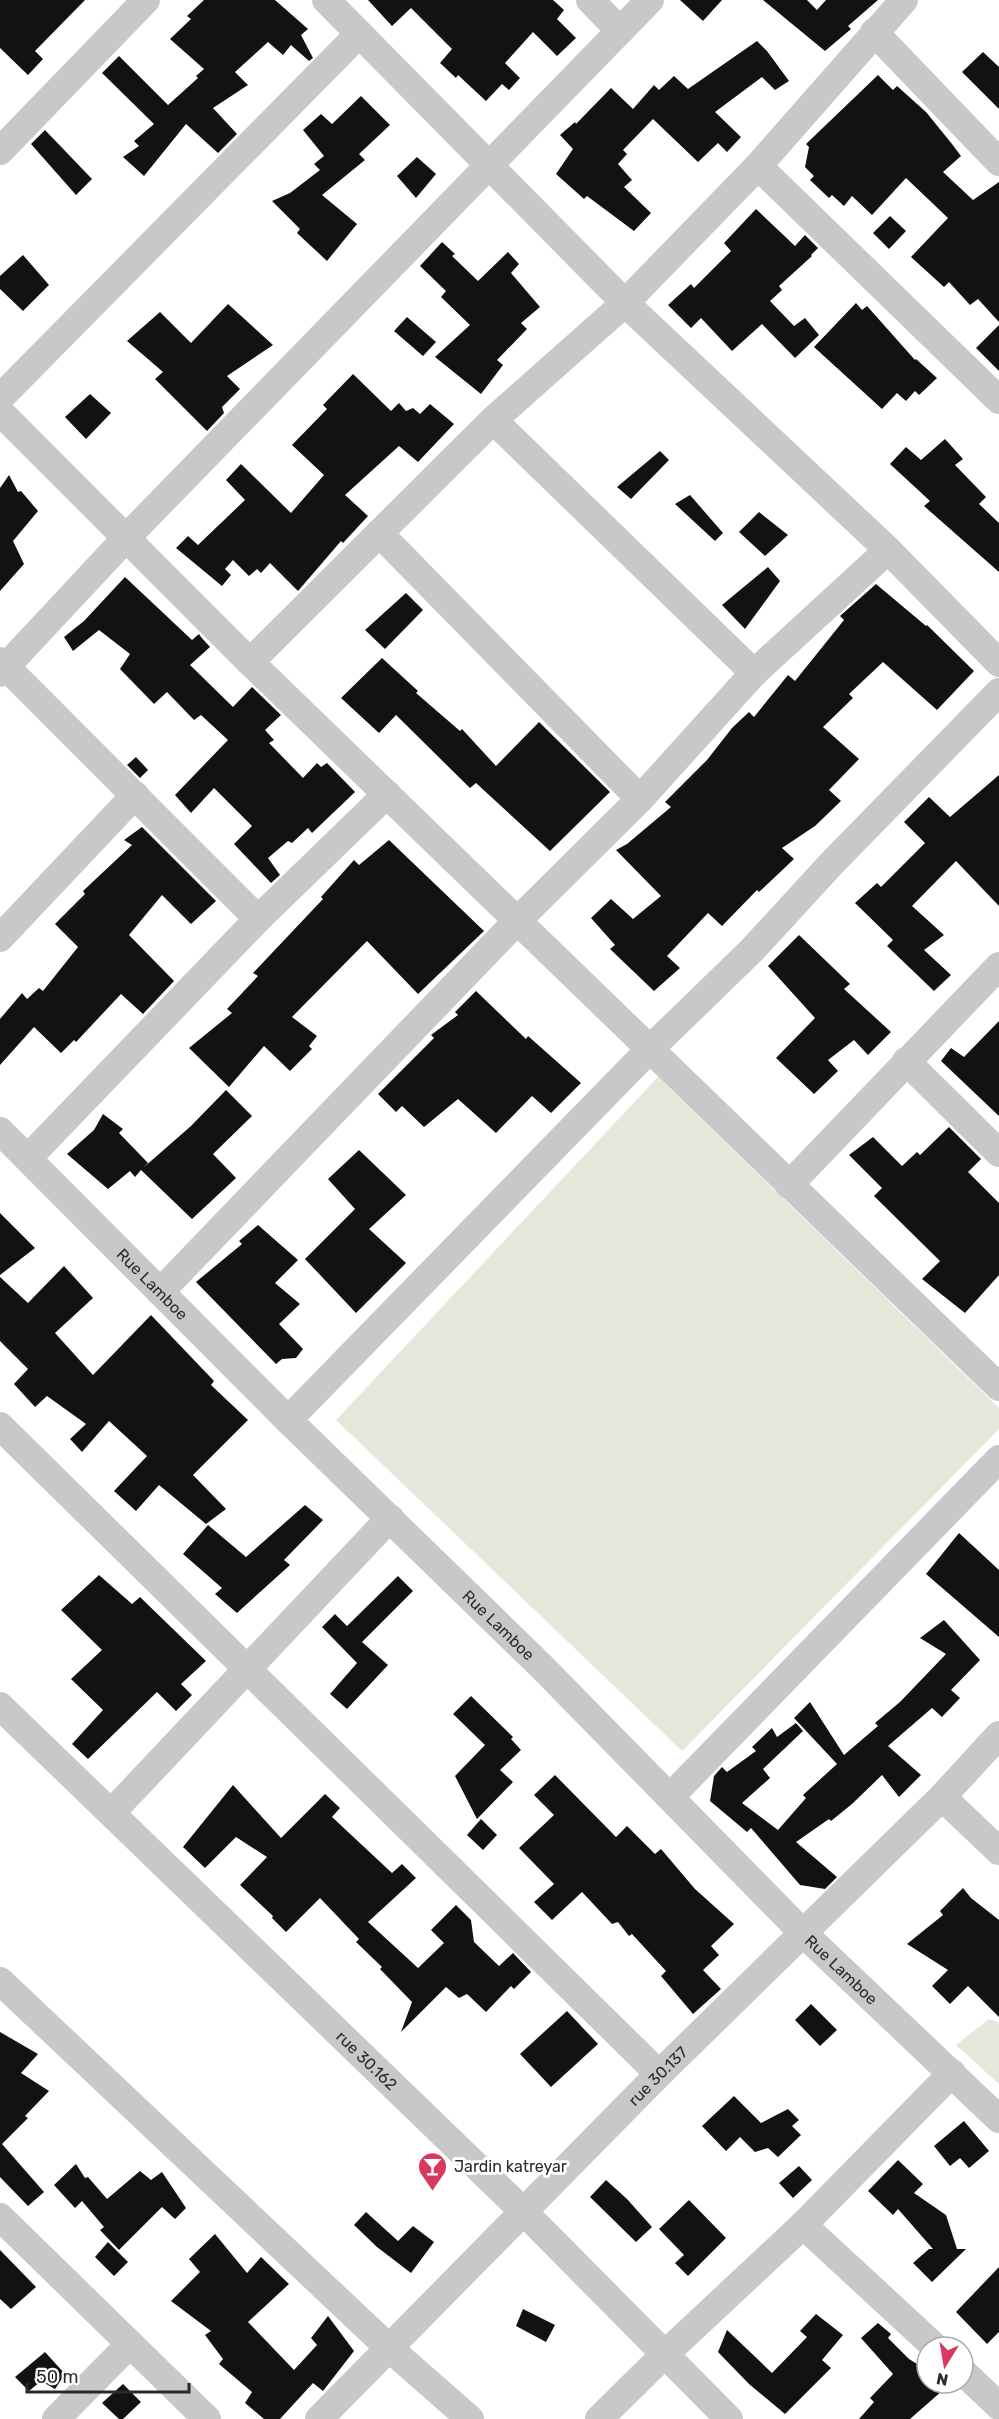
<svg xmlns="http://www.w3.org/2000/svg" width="999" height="2419" font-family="Rubik,sans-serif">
  <rect width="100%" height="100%" fill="#fff"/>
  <g fill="#e4e8da">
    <path d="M658 1077 999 1408V1429L682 1751 336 1420Z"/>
    <path d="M989 2019 999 2023V2084L956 2045Z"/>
  </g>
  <g fill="#121212">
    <path d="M0 0H85L35 51 43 59 28 75 0 48Z"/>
    <path d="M204 0H275L308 29 301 35 313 58 309 61 291 45 283 55 268 42 235 72 248 85 213 108 237 134 218 153 186 124 144 176 123 157 139 146 134 141 154 124 102 73 119 56 168 105 198 78 196 76 204 69 170 39 191 19 187 16Z"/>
    <path d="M368 0H553L564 10 557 19 576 38 557 56 533 32 505 63 520 78 509 90 502 84 486 101 458 75 456 78 440 63 452 49 411 8 392 26Z"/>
    <path d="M680 0H722L703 21Z"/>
    <path d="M763 0H807L817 10 826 0H878L848 26 851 29 825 51Z"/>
    <path d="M757 41 767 51 789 81 775 90 762 77 715 112 741 137 727 152 718 143 698 162 653 119 623 150 627 154 618 164 632 180 624 187 651 213 634 231 587 196 584 199 556 174 573 149 560 135 575 122 576 124 611 88 633 109 654 85 659 90 674 76 688 89Z"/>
    <path d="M983 52 999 67V109L962 72Z"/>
    <path d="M878 75 893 90 897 86 926 112 952 144 961 156 943 172 973 200 999 182V322L978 299 970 305 949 282 944 287 911 257 948 218 906 178 872 215 852 196 844 206 832 195 829 198 810 180 814 176 805 167 809 147 806 144Z"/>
    <path d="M361 96 390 125 359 154 365 160 322 195 357 224 327 261 297 233 300 229 272 201 290 193 320 170 314 164 324 156 303 130 321 114 332 124Z"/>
    <path d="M45 130 92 179 76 195 31 144Z"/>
    <path d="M417 157 436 174 416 198 397 176Z"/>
    <path d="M756 209 795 246 805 235 818 248 811 255 812 256 779 286 782 290 770 301 794 326 805 318 819 335 795 358 762 324 732 351 701 318 691 328 668 305 691 284 694 288 731 251 724 243Z"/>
    <path d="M890 216 906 231 889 249 873 233Z"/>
    <path d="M442 242 455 254 452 256 478 281 508 252 519 264 511 273 540 307 521 323 527 329 497 360 503 365 481 394 435 357 470 325 441 297 446 291 420 266Z"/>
    <path d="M23 255 49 285 23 311 0 289V276Z"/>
    <path d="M856 303 862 310 867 306 915 360 916 359 937 378 919 395 915 391 906 401 897 393 882 409 814 347Z"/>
    <path d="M228 304 273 345 227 376 240 389 222 407 224 413 207 431 155 379 163 372 127 341 160 312 191 343Z"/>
    <path d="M407 317 436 342 423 356 394 331Z"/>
    <path d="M999 325V371L976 348Z"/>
    <path d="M353 374 391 411 399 403 406 411 413 408 420 414 430 404 454 424 418 462 399 446 345 495 368 516 343 543 341 541 298 591 270 563 261 573 257 569 249 576 233 560 225 569 231 575 222 586 176 548 188 536 198 545 245 500 226 480 241 464 291 513 324 475 292 445 327 409 323 405Z"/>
    <path d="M90 394 111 413 86 439 65 417Z"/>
    <path d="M945 439 963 459 955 465 986 497 979 504 999 523V572L924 506 930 501 890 464 906 447 921 460Z"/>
    <path d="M660 451 669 460 631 499 617 487Z"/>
    <path d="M9 475 18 492 21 491 38 511 13 541 24 564 0 591V488Z"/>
    <path d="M690 495 723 533 715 541 675 504Z"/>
    <path d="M759 512 788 535 765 556 739 532Z"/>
    <path d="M768 567 780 581 745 629 722 605Z"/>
    <path d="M125 577 192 640 199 634 201 637 210 647 190 665 233 707 252 687 281 715 265 730 274 740 269 743 303 778 317 763 321 767 327 763 355 792 312 833 308 828 292 843 288 841 268 858 280 875 271 883 234 844 252 826 214 788 191 813 175 795 228 740 201 715 194 720 167 692 154 704 120 669 130 654 99 630 73 651 64 637 84 621Z"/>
    <path d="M876 584 926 626 927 625 974 671 937 710 883 662 849 694 853 698 823 727 859 759 829 790 841 801 815 826 782 848 794 859 759 892 757 890 722 926 708 913 667 956 680 968 654 991 610 949 615 945 591 918 611 899 633 919 661 896 616 850 627 844 671 807 665 802 707 760 732 728 749 712 754 717 788 675 795 681 844 620 840 616Z"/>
    <path d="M406 593 423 610 385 649 365 630Z"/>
    <path d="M382 658 418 691 416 693 460 731 462 729 496 766 539 722 610 792 550 851 476 783 470 788 396 715 379 733 341 698Z"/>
    <path d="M136 757 148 770 140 778 127 765Z"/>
    <path d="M999 775V906L956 861 912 906 944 935 924 950 951 975 934 991 887 946 893 940 855 903 877 883 881 887 925 843 904 822 929 797 950 817Z"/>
    <path d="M142 827 216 901 191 924 162 895 129 935 174 981 143 1014 121 994 76 1042 74 1040 61 1053 34 1027 0 1065V1019L22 993 27 999 39 988 43 991 78 947 55 924 85 894 83 891 132 845 124 840Z"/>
    <path d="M389 840 484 931 418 994 367 941 292 1017 317 1036 309 1046 312 1049 290 1071 264 1046 229 1087 189 1048 232 1013 227 1009 258 976 253 973 323 899 321 897 354 860 359 865Z"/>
    <path d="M799 935 850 984 844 989 891 1032 868 1055 854 1040 828 1060 838 1071 814 1094 776 1058 815 1018 768 966Z"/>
    <path d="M476 991 526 1039 528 1036 581 1083 551 1113 532 1096 496 1133 458 1099 424 1127 402 1106 396 1112 378 1094 434 1038 431 1035 458 1015 455 1012Z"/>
    <path d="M999 1021V1116L941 1061 951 1048 964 1057Z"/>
    <path d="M226 1090 252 1116 213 1154 236 1178 192 1219 141 1170 135 1177 130 1171 108 1189 67 1154 94 1130 103 1114 123 1129 119 1133 148 1163 143 1168 191 1126Z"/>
    <path d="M949 1127 981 1159 968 1172 999 1203V1275L965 1313 922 1279 940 1261 874 1196 882 1188 849 1155 873 1137 902 1166 917 1152 920 1155Z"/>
    <path d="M359 1150 406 1195 369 1229 406 1263 356 1313 305 1259 355 1209 328 1179Z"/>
    <path d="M0 1213 35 1248 0 1275Z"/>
    <path d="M258 1225 298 1260 275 1283 300 1304 279 1324 303 1349 296 1358 282 1359 276 1364 196 1282 242 1244 239 1241Z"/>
    <path d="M64 1266 93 1298 55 1333 93 1375 151 1315 214 1381 211 1385 248 1420 193 1475 226 1509 206 1524 159 1485 136 1511 114 1491 147 1456 109 1421 82 1452 70 1439 86 1424 47 1396 35 1407 14 1384 28 1369 0 1341V1277L28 1303Z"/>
    <path d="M305 1505 323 1520 284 1560 290 1565 237 1613 215 1594 222 1588 183 1554 208 1525 246 1557Z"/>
    <path d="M959 1533 999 1570V1637L926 1574Z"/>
    <path d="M99 1575 132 1604 140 1597 206 1661 181 1684 192 1695 176 1711 157 1692 88 1759 72 1744 103 1710 71 1679 102 1650 61 1610Z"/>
    <path d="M398 1576 413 1591 362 1642 388 1665 347 1709 330 1694 357 1663 322 1627 335 1614 347 1626Z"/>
    <path d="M944 1620 980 1660 951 1690 960 1698 942 1717 932 1708 888 1746 921 1775 899 1797 882 1775 852 1804 831 1821 829 1819 796 1842 837 1877 825 1889 800 1885 751 1828 747 1832 710 1801 714 1776 722 1767 727 1772 756 1751 752 1747 772 1728 777 1737 796 1723 803 1731 763 1769 770 1778 742 1803 778 1830 806 1798 803 1795 837 1764 794 1718 810 1702 844 1755 878 1726 875 1723 900 1702 946 1654 920 1638Z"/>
    <path d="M471 1696 513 1737 511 1739 521 1750 500 1770 513 1782 477 1819 455 1776 485 1745 453 1714Z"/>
    <path d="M555 1775 616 1837 627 1826 655 1854 661 1849 695 1889 734 1924 711 1946 719 1955 703 1970 721 1989 693 2014 661 1976 666 1971 632 1934 629 1936 618 1922 612 1924 582 1892 552 1920 534 1902 554 1884 519 1848 554 1815 534 1795Z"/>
    <path d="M233 1785 281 1838 325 1794 340 1808 332 1817 392 1873 402 1864 416 1878 368 1922 418 1968 444 1943 431 1930 456 1905 471 1920 474 1942 499 1966 513 1953 531 1972 514 1989 511 1986 486 2012 467 1994 459 1998 446 1987 401 2032 412 2002 380 1969 382 1967 356 1942 359 1939 320 1898 286 1932 272 1918 273 1916 240 1885 267 1857 236 1837 205 1868 183 1847Z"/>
    <path d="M481 1819 497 1835 483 1850 467 1835Z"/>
    <path d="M963 1888 971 1898 999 1920V2017L968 1986 950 2004 932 1986 948 1970 907 1944 943 1915 940 1911Z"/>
    <path d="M811 2004 837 2030 820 2046 795 2020Z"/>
    <path d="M567 2011 598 2044 551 2087 520 2054Z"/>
    <path d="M0 2032 38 2054 21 2073 49 2091 25 2116 28 2118 2 2144 44 2192 28 2206 0 2177Z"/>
    <path d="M734 2096 761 2123 788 2109 799 2120 792 2126 801 2135 778 2157 768 2148 755 2152 740 2137 726 2151 702 2126Z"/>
    <path d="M964 2121 989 2151 969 2168 960 2158 950 2166 934 2146Z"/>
    <path d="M898 2160 923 2184 914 2193 946 2215 957 2249H966L932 2282 913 2263 929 2249H933L898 2209 893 2215 868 2191Z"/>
    <path d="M76 2164 85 2178 88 2177 107 2199 140 2171 151 2180 162 2172 186 2208 175 2219 162 2207 119 2250 100 2230 104 2227 82 2201 75 2208 54 2185Z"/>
    <path d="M799 2166 812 2180 793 2198 779 2183Z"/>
    <path d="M606 2180 627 2199 652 2227 636 2242 590 2197Z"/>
    <path d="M689 2200 726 2238 688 2276 675 2263 684 2255 659 2229Z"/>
    <path d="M366 2212 398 2241 413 2226 434 2242 411 2273 377 2247 354 2225Z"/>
    <path d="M215 2234 247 2273 261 2257 289 2284 248 2322 294 2370 317 2345 311 2338 328 2316 354 2351 323 2391 313 2383 280 2419H264L245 2403 252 2392 219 2364 223 2359 205 2335 211 2331 171 2301 200 2272 189 2259Z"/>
    <path d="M108 2242 128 2262 114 2276 95 2257Z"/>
    <path d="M0 2250 36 2287 11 2309 0 2299Z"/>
    <path d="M999 2267V2332L987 2344 956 2312Z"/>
    <path d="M523 2309 555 2325 546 2342 516 2326Z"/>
    <path d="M816 2314 843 2335 822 2360 831 2368 785 2414 749 2384 718 2352 727 2330 772 2373 807 2337 800 2331Z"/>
    <path d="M878 2323 891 2334 888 2338 909 2359 927 2370V2383H951L910 2419H859L874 2402 870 2398 893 2374 861 2338Z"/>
    <path d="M45 2352 65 2374 55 2389 41 2381 29 2391 15 2377Z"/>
    <path d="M123 2384 141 2402 123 2419H119L102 2403Z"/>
  </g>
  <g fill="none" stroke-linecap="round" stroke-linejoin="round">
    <g stroke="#c8c8c8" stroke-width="28">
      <path d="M326 0 625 303 888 550 999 663"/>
      <path d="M590 0 620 31"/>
      <path d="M874 32 999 162"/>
      <path d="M0 151 146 0"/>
      <path d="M758 166 999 400"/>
      <path d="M0 398 359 34"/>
      <path d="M0 412 250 662 999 1387"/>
      <path d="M493 420 754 673"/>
      <path d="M379 533 640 799"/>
      <path d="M0 661 258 919"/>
      <path d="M250 662 493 420 625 303 758 166 904 0"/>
      <path d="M0 673 127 537 650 0"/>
      <path d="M0 938 135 795"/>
      <path d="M906 1061 999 1153"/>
      <path id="s1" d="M0 1131 288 1420 541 1666 803 1933 999 2119"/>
      <path d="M28 1158 258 919 387 794"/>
      <path d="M789 1185 999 966"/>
      <path d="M160 1292 516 922 640 799 754 673 888 550"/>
      <path d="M288 1420 650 1049 752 950 832 863 999 692"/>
      <path d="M0 1426 659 2074"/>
      <path id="s2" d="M0 1706 523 2211 729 2419"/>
      <path d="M671 1796 999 1459"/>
      <path d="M942 1797 999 1851"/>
      <path d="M112 1812 390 1518"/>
      <path d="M0 1981 389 2348 470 2419"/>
      <path d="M0 2217 207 2419"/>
      <path d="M803 2225 935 2347"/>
      <path d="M963 2372 999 2406"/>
      <path d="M56 2419 130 2344"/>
      <path id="s3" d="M319 2419 659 2074 942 1797 999 1735"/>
      <path d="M599 2419 664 2355 803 2225 952 2073"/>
    </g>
  </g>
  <defs>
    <symbol id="bar-pin" viewBox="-11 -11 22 30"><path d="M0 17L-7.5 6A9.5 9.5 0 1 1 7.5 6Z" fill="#d73960" stroke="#fff"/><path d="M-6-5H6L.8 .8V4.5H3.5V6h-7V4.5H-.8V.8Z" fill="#fff"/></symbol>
  </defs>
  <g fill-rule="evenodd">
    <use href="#bar-pin" x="416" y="2150" width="33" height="45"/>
  </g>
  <g text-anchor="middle" stroke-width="6" stroke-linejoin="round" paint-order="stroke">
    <g font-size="16" fill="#2b2b2b" stroke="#fff">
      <text dy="6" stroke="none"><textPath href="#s1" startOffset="216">Rue Lamboe</textPath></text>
      <text dy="6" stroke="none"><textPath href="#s1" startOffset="702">Rue Lamboe</textPath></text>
      <text dy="6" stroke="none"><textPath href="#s1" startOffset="1188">Rue Lamboe</textPath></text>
      <text dy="6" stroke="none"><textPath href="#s2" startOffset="510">rue 30.162</textPath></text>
      <text dy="6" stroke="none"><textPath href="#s3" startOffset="482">rue 30.137</textPath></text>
    </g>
    <g font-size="16" fill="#2b2b2b" stroke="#fff" text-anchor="start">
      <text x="454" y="2172">Jardin katreyar</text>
    </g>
  </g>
  <g transform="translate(945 2365) rotate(191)"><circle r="28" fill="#ffffff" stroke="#aaaaaa" stroke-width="1.5"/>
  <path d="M0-4.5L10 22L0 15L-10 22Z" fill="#d73960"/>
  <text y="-9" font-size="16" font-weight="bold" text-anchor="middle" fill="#2b2b2b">N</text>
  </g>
  <path d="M27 2383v9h162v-9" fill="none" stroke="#2b2b2b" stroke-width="3"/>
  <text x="36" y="2383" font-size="18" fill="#2b2b2b" stroke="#ffffff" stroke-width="4.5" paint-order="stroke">50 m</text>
</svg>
